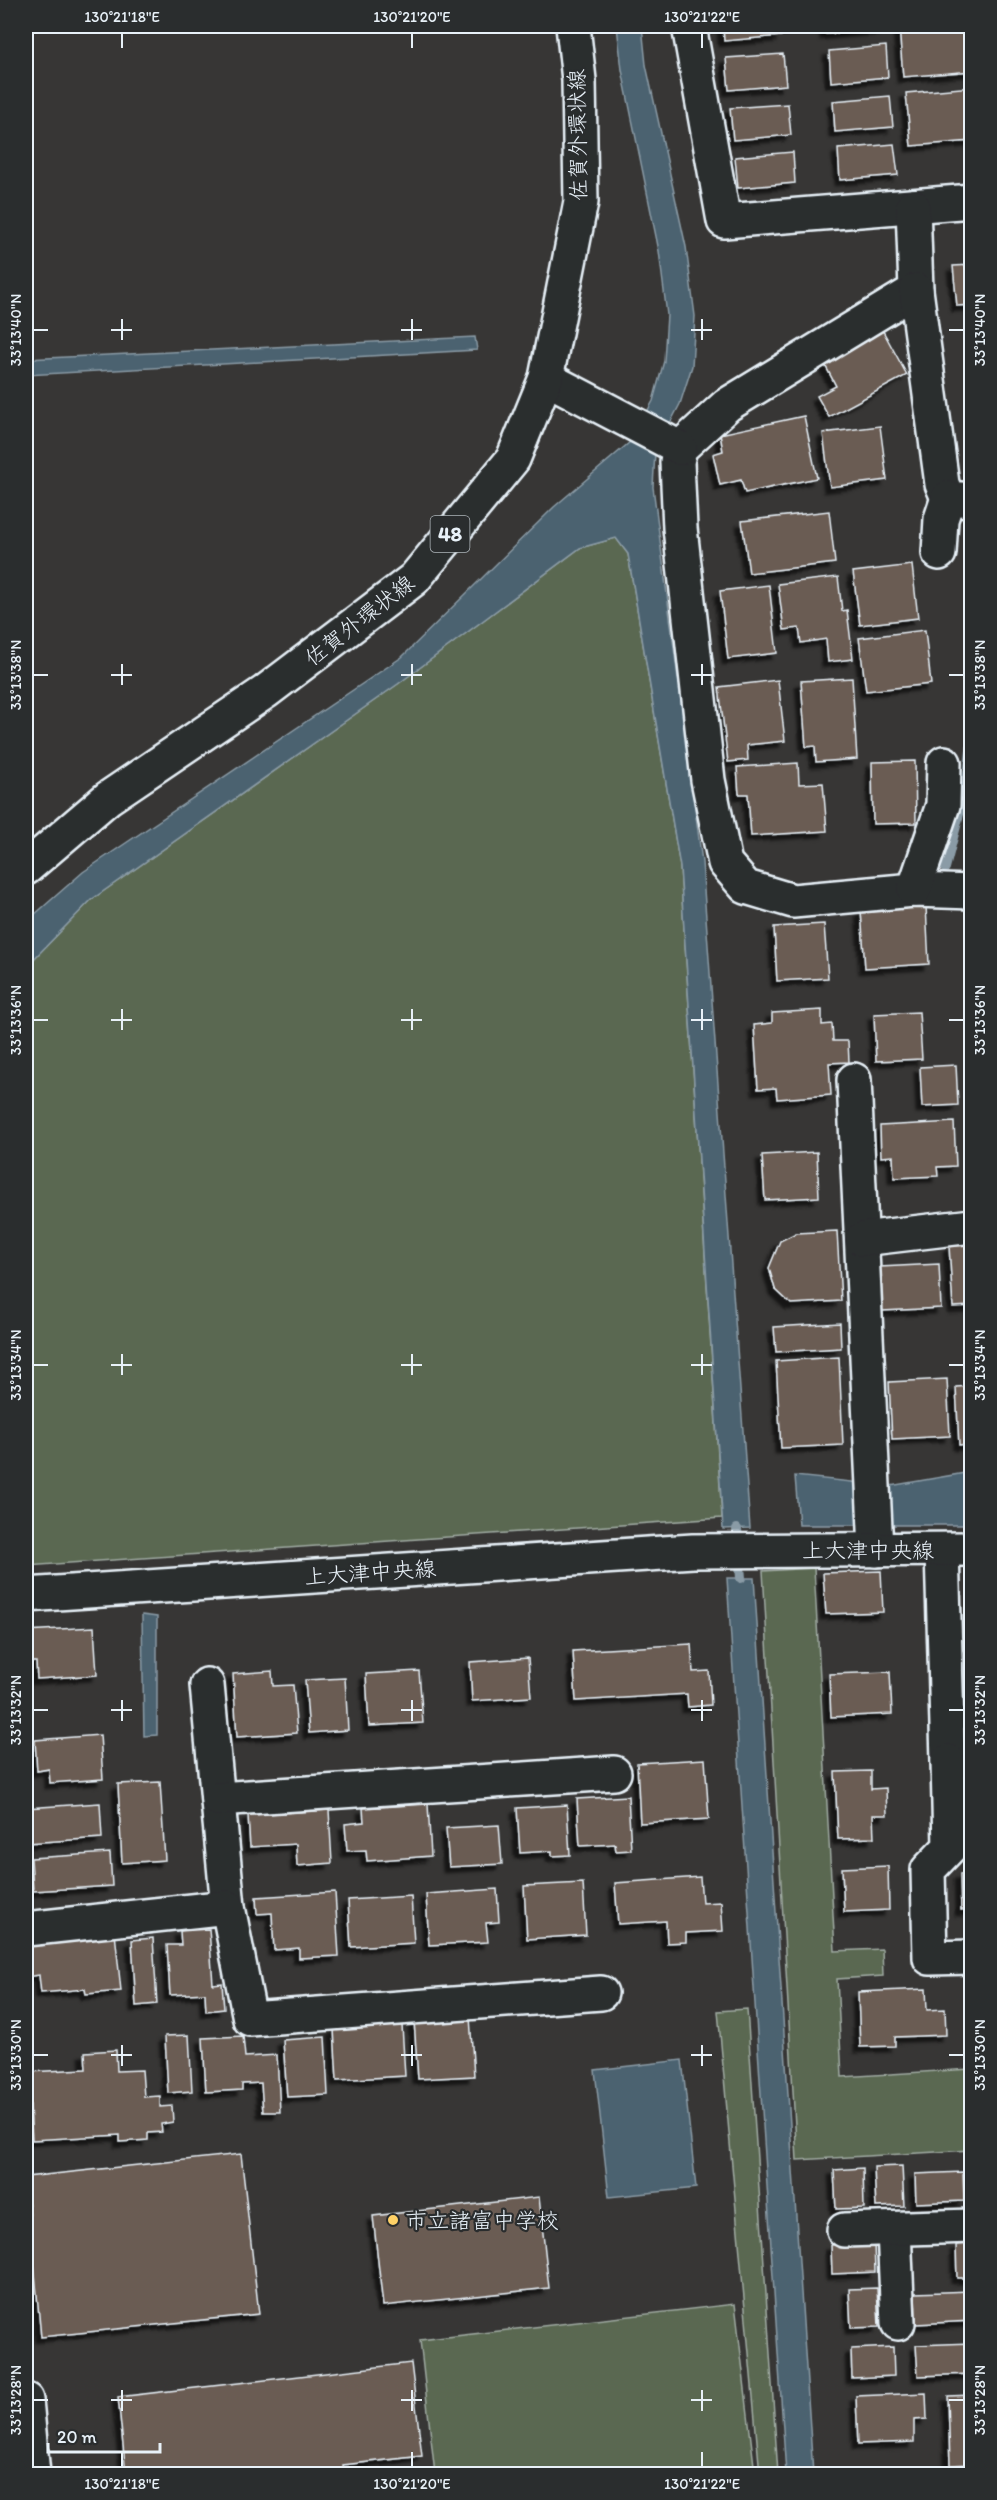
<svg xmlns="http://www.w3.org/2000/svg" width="997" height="2500" font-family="Itim,'Klee One',sans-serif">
  <defs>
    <filter id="shadow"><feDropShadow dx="-5.5" dy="5.5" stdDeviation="1.5" flood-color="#0009"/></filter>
  </defs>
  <rect width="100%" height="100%" fill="#373635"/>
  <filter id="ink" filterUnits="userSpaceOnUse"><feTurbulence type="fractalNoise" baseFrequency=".0167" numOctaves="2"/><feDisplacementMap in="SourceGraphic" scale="12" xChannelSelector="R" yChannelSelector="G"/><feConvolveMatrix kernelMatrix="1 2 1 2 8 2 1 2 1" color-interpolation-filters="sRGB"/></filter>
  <g filter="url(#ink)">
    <g fill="#5a6851" stroke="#a1aca4" stroke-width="1.5">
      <path d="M616 538 628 554 680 867 722 1518 26 1566V967L91 900 398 684 580 548Z"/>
      <path d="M814 1568 835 1951 882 1949 883 1976 837 1979 842 2077 971 2069V2150L797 2160 763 1571Z"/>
      <path d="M747 2009 778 2474H760L718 2011Z"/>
      <path d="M735 2304 755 2474H435L420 2340Z"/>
    </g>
    <g fill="#4c6270" stroke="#8a9ba6" stroke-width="1.5">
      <path d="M617 26H642L646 65 686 247 695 316 692 366 680 404 655 452 653 487 702 862 750 1528 723 1529 680 867 628 554 616 538 580 548 398 684 91 900 26 967V922L83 872 402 657 554 507 630 442 653 401 664 361 667 315 659 251 622 70Z"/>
      <path d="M475 337 477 350 26 375V359Z"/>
      <path d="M971 1472V1525H799L795 1476 890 1486Z"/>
      <path d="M727 1578H754L813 2474H786Z"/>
      <path d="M142 1615 157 1617V1735L144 1736Z"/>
      <path d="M682 2060 696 2188 609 2197 595 2070Z"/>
    </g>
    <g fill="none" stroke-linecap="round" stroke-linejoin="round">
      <g stroke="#8a9ba6" stroke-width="10">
        <path d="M945 868 967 784 972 742"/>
        <path d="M737 1529 741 1578"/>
      </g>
    </g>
    <g fill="#6b5b52" stroke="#e8f1f8" stroke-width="1.5" filter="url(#shadow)">
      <path d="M723 26H780L781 36 724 41Z"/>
      <path d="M825 26H883V29L826 34Z"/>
      <path d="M899 26H969L972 71 903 77Z"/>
      <path d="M886 46 888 77 831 82 829 51Z"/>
      <path d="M783 54 786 85 729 90 726 58Z"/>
      <path d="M972 87V141L911 146 906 93Z"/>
      <path d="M890 96 893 127 835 132 833 101Z"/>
      <path d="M788 104 791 135 733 140 730 108Z"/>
      <path d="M894 144 898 175 840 180 838 149Z"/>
      <path d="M793 152 795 183 738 188 735 157Z"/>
      <path d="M972 265V305L957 306 953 266Z"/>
      <path d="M883 331 907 375 829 417 817 396 836 386 824 363Z"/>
      <path d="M804 416 817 478 745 493 741 480 720 485 713 454 723 451 720 434Z"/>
      <path d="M880 426 887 480 830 487 823 433Z"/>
      <path d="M829 511 835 563 749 573 742 521Z"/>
      <path d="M912 565 918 618 860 625 853 572Z"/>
      <path d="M838 577 842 611 847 610 853 659 828 662 826 639 801 643 799 628 784 630 778 584Z"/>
      <path d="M769 585 777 653 728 659 720 591Z"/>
      <path d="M925 630 931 684 866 691 859 638Z"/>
      <path d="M852 678 857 759 816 762 815 746 806 747 801 681Z"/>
      <path d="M778 680 785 741 747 745 748 760 728 762 719 687Z"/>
      <path d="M915 761 916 823 873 824 872 762Z"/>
      <path d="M798 763 799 784 823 783 827 831 751 836 748 794H739L737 767Z"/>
      <path d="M926 906 929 964 865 968 861 910Z"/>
      <path d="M824 924 828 978 777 981 774 927Z"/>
      <path d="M822 1010V1025L832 1024 833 1041H848L849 1062 829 1063 831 1095 777 1099 776 1088 758 1089 754 1025 772 1023V1013Z"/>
      <path d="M919 1012 922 1059 876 1061 874 1014Z"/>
      <path d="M956 1065 958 1105 922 1107 920 1067Z"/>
      <path d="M954 1122 956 1166 937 1167 938 1176 894 1178 893 1156 881 1157 880 1126Z"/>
      <path d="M817 1152 819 1197 765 1200 762 1155Z"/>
      <path d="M837 1231 841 1301 791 1304 775 1289 769 1268 780 1241 796 1233Z"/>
      <path d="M972 1245V1306L953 1307 949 1246Z"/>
      <path d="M939 1264 941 1308 882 1311 880 1267Z"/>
      <path d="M840 1323 841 1348 776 1352 774 1327Z"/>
      <path d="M839 1357 843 1445 781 1448 776 1361Z"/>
      <path d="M947 1379 950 1436 892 1439 889 1382Z"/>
      <path d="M972 1386V1444L959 1445 956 1387Z"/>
      <path d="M881 1571 883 1612 826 1614 823 1573Z"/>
      <path d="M94 1627 97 1675 37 1679 36 1662H26V1631Z"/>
      <path d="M691 1644 693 1672 709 1671 711 1705 688 1707 687 1694 576 1701 573 1651Z"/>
      <path d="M528 1658 531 1697 472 1701 470 1662Z"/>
      <path d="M272 1671 273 1686 293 1685 297 1733 237 1737 233 1674Z"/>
      <path d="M419 1671 423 1723 369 1726 366 1674Z"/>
      <path d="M890 1672 892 1714 831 1717 829 1674Z"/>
      <path d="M345 1678 348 1730 309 1733 305 1680Z"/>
      <path d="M100 1735 103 1779 50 1783 49 1769 37 1771 35 1740Z"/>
      <path d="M705 1759 709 1819 640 1823 637 1763Z"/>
      <path d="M871 1771V1789L886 1788 887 1815H873L874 1838 838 1839 835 1772Z"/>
      <path d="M160 1782 165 1860 122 1863 118 1784Z"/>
      <path d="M628 1796 631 1850 616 1851 615 1844 580 1846 577 1799Z"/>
      <path d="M100 1803 102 1838 27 1843 26 1808Z"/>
      <path d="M428 1804 431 1856 367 1861 366 1850 347 1851 345 1824 364 1822 363 1808Z"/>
      <path d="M567 1805 570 1855 552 1856V1851L520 1853 517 1808Z"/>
      <path d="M329 1810 332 1863 297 1866 296 1844 250 1847 248 1815Z"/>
      <path d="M499 1825 502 1864 449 1867 446 1828Z"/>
      <path d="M110 1853 112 1886 33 1891 31 1858Z"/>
      <path d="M888 1866 889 1910 844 1912 842 1868Z"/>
      <path d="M972 1873V1910H961L960 1874Z"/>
      <path d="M700 1877 702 1903 721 1902 723 1931 686 1933V1942L667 1943 666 1921 618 1924 615 1883Z"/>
      <path d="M583 1883 586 1935 527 1939 524 1886Z"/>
      <path d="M497 1889 499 1922 486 1923 488 1942 429 1945 426 1894Z"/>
      <path d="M335 1892 339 1956 299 1958V1948L274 1950 272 1913 257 1914 256 1897Z"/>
      <path d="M411 1896 414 1943 351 1947 348 1900Z"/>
      <path d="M209 1929 213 1984 222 1983 224 2009 206 2011 205 1993 170 1995 167 1945H181L180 1931Z"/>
      <path d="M115 1933 121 1991 86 1994 85 1989 41 1993 39 1975 26 1977V1942Z"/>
      <path d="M153 1938 157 2004 136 2006 132 1940Z"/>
      <path d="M926 1989 927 2010 945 2009 946 2035 895 2037V2046L860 2047 858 1992Z"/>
      <path d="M470 2017 474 2076 418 2079 414 2020Z"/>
      <path d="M402 2025 405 2076 337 2080 334 2029Z"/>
      <path d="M189 2035 192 2091 168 2093 165 2036Z"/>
      <path d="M243 2036 245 2057 277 2055 280 2112H263L261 2083 242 2084V2090L206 2092 203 2038Z"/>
      <path d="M325 2037 328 2095 287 2097 283 2040Z"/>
      <path d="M116 2050 117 2071 142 2070 144 2097 160 2096V2107L172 2106 173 2122 161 2124 162 2132 148 2133V2140L120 2142V2135L32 2140 28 2072 86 2069 85 2052Z"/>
      <path d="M241 2154 259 2314 41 2337 26 2177Z"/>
      <path d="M902 2166 904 2206 876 2207 874 2167Z"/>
      <path d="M863 2168 864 2208 836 2209 834 2170Z"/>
      <path d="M963 2172 964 2201 916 2203 915 2174Z"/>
      <path d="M539 2197 549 2288 383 2306 373 2216Z"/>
      <path d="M874 2243 875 2272 832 2274 831 2245Z"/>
      <path d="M972 2244V2278H957L956 2245Z"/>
      <path d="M877 2288 879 2327 851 2328 849 2289Z"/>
      <path d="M972 2291V2321L916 2324 915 2293Z"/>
      <path d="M972 2343V2374L918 2376 916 2345Z"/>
      <path d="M893 2347 894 2376 852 2378 851 2349Z"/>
      <path d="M411 2363 422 2456 343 2465 344 2474H310L309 2469 260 2474H126L118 2397Z"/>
      <path d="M926 2393 927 2419 914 2420V2442L858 2444 856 2396Z"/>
      <path d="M972 2395V2464L950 2465 948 2396Z"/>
    </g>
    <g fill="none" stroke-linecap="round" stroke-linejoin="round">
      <defs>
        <g id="minor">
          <path d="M689 26 724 221 972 201"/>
          <path d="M913 206 916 290 727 405 680 448 677 462 680 528 708 780 725 863 746 887 793 901 914 890 972 892"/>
          <path d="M916 290 942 484 948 498 972 500"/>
          <path d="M546 378 680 448"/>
          <path d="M939 553 941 519 948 498"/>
          <path d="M914 890 943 805 944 763"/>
          <path d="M854 1080 876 1550"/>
          <path d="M862 1239 972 1226"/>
          <path d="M942 1550 948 1761 972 1760"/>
          <path d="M26 1595 693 1551 972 1549"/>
          <path d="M207 1685 228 1907"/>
          <path d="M948 1761 950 1847 928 1870 930 1958 972 1957"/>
          <path d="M218 1799 614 1773"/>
          <path d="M26 1929 228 1907 250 2019 601 1993"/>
          <path d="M894 2229 898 2323"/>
          <path d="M844 2230 972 2226"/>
          <path d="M26 2400 33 2474"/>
        </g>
        <path id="major" d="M26 868 108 798 265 692 414 579 513 459 546 378 581 202 579 80 573 26"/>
      </defs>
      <use href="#minor" stroke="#e8f1f8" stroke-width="38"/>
      <use href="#major" stroke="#e8f1f8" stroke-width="38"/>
      <use href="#minor" stroke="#2a2d2e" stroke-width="33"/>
      <use href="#major" stroke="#2a2d2e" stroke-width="33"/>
    </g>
  </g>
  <path fill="none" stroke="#e8f1f8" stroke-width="2" d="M122 33V48M412 33V48M702 33V48M122 319V340M412 319V340M702 319V340M33 330H48M111 330H132M401 330H422M691 330H712M949 330H964M122 664V685M412 664V685M702 664V685M33 675H48M111 675H132M401 675H422M691 675H712M949 675H964M122 1009V1030M412 1009V1030M702 1009V1030M33 1020H48M111 1020H132M401 1020H422M691 1020H712M949 1020H964M122 1354V1375M412 1354V1375M702 1354V1375M33 1365H48M111 1365H132M401 1365H422M691 1365H712M949 1365H964M122 1700V1721M412 1700V1721M702 1700V1721M33 1710H48M111 1710H132M401 1710H422M691 1710H712M949 1710H964M122 2045V2066M412 2045V2066M702 2045V2066M33 2055H48M111 2055H132M401 2055H422M691 2055H712M949 2055H964M122 2390V2411M412 2390V2411M702 2390V2411M33 2400H48M111 2400H132M401 2400H422M691 2400H712M949 2400H964M122 2452V2467M412 2452V2467M702 2452V2467"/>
  <circle fill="#ffd166" stroke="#2a2d2e" stroke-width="2" cx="393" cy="2220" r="6"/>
  <g text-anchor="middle" stroke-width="4.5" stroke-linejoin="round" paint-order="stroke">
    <rect fill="#2a2d2e" stroke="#afb6bb" stroke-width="1.5" x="430.5" y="516" width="39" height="36" rx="4.5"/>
    <g font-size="21" font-weight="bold" fill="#e8f1f8">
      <text x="450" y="541">48</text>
    </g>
    <g font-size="22" fill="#e8f1f8" stroke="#2a2d2e">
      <text transform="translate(577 135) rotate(-91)" y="8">佐賀外環状線</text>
      <text transform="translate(359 620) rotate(-38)" y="8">佐賀外環状線</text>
      <text x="868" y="1558">上大津中央線</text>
      <text transform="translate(370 1572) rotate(-4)" y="8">上大津中央線</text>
    </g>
    <g font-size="22" fill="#e8f1f8" stroke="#2a2d2e" text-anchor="start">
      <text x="405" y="2228">市立諸富中学校</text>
    </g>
  </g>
  <rect width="997" height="2500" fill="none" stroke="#2a2d2e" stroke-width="66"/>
  <path d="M48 2443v9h112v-9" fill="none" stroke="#e8f1f8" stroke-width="3"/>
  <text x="57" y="2443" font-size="18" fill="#e8f1f8" stroke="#2a2d2e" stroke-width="4.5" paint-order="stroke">20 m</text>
  <rect x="33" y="33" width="931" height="2434" fill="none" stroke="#e8f1f8" stroke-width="2"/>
  <g font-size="15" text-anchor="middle" fill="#e8f1f8">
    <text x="122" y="22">130°21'18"E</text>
    <text x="412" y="22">130°21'20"E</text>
    <text x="702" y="22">130°21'22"E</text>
    <text transform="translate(16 330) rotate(-90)" y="5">33°13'40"N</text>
    <text transform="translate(980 330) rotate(-90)" y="5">33°13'40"N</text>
    <text transform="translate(16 675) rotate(-90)" y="5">33°13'38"N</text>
    <text transform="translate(980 675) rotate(-90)" y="5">33°13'38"N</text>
    <text transform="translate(16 1020) rotate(-90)" y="5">33°13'36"N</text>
    <text transform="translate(980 1020) rotate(-90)" y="5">33°13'36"N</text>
    <text transform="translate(16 1365) rotate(-90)" y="5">33°13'34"N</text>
    <text transform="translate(980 1365) rotate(-90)" y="5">33°13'34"N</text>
    <text transform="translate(16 1710) rotate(-90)" y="5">33°13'32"N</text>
    <text transform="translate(980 1710) rotate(-90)" y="5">33°13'32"N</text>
    <text transform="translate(16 2055) rotate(-90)" y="5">33°13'30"N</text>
    <text transform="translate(980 2055) rotate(-90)" y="5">33°13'30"N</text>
    <text transform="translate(16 2400) rotate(-90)" y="5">33°13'28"N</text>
    <text transform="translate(980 2400) rotate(-90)" y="5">33°13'28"N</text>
    <text x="122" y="2489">130°21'18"E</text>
    <text x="412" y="2489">130°21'20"E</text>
    <text x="702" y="2489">130°21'22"E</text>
  </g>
</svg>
